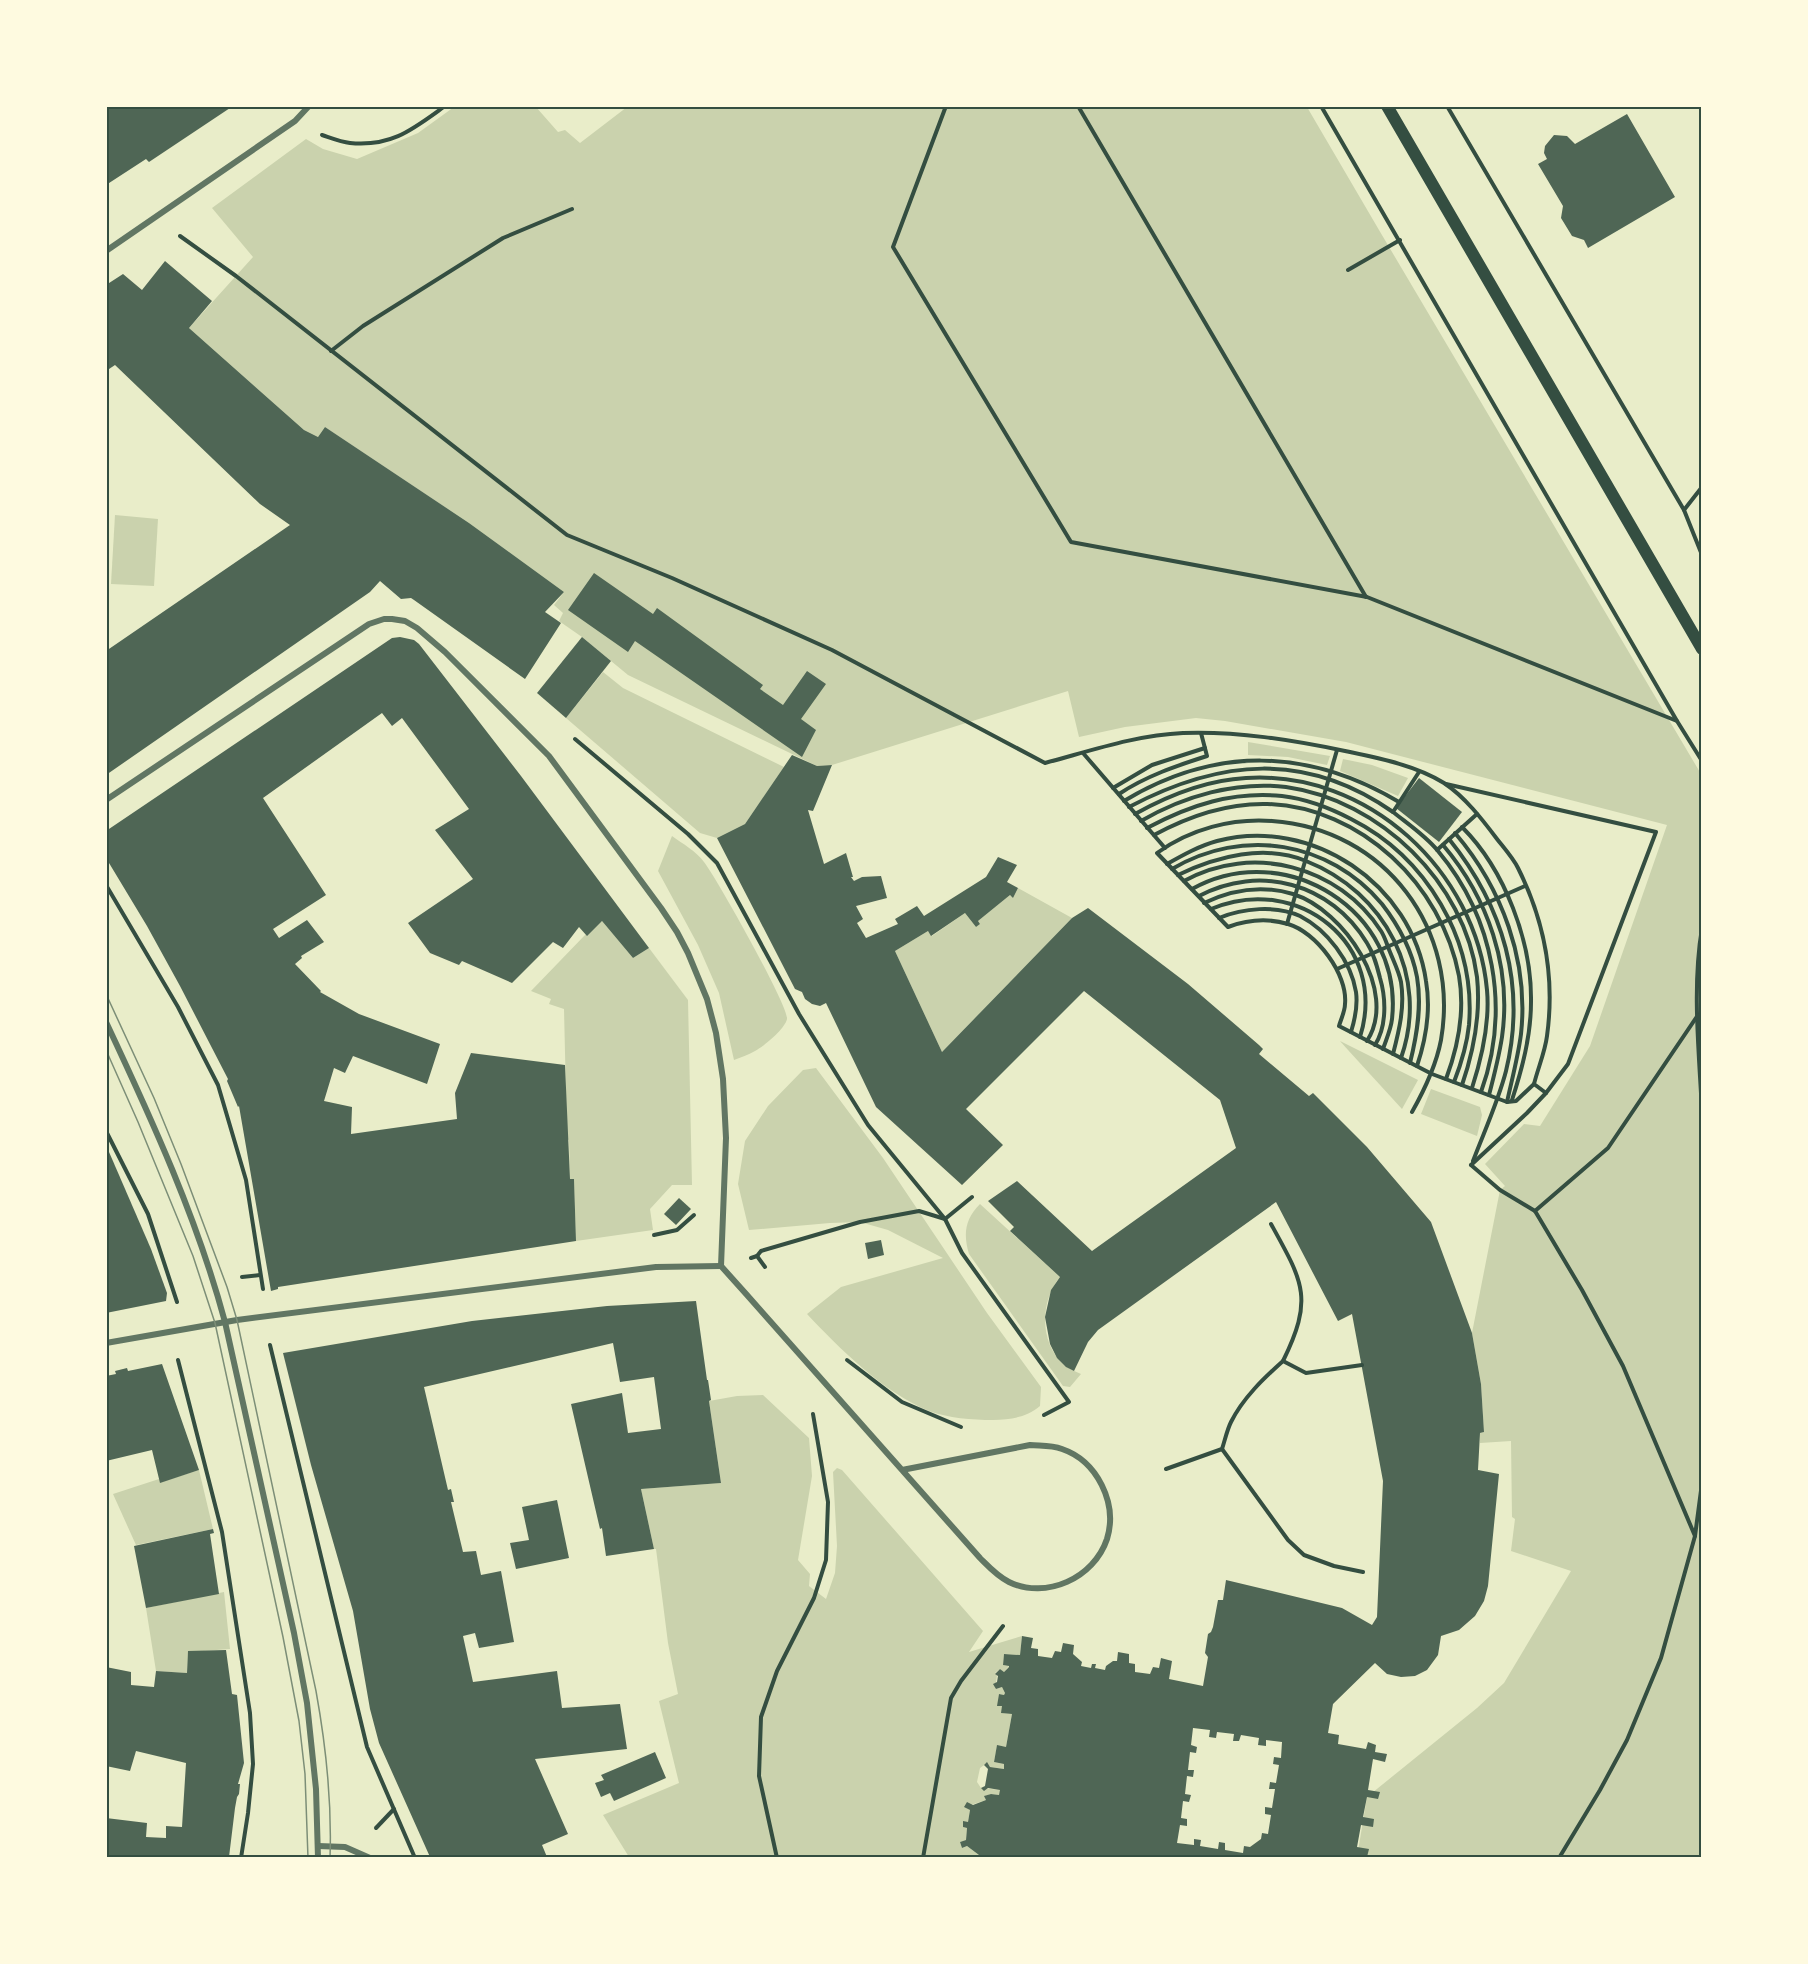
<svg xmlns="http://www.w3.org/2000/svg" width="1808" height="1964" font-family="Cabin,sans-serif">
  <rect width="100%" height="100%" fill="#e9edc9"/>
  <g fill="#cad2ad">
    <path d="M454 107H536L558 132 565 130 580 143 627 107H1307L1379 230 1701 774V1857H1357L1367 1797 1477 1708 1504 1683 1571 1571 1511 1551 1515 1519 1512 1517 1511 1441 1480 1443V1433L1484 1432 1481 1384 1472 1333 1500 1190 1505 1186 1485 1164 1524 1124 1540 1126 1590 1046 1667 825 1346 742 1225 721 1196 718 1125 727 1079 737 1068 691 832 765 817 766 628 675 582 637 559 621 563 613 554 605 564 592 469 523 325 427 318 437 304 430 189 328 253 257 212 208 306 139 323 149 357 159 418 133Z"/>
    <path d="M115 515 158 519 154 586 111 584Z"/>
    <path d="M603 672 623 688 784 767 745 824 717 838 700 833 566 718Z"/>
    <path d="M1248 742 1330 756 1327 765 1288 757 1248 755Z"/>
    <path d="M1343 759 1372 765 1408 778 1398 796 1340 771Z"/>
    <path d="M672 836C683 844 696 851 704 862 716 877 789 1007 787 1019 785 1029 763 1047 755 1051 748 1055 741 1057 734 1060L719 993 698 945 658 871Z"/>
    <path d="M1018 888 1072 918 942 1052 895 951 928 931 932 936 965 913 976 927 980 924 978 921 1010 895 1013 898Z"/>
    <path d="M602 921 633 958 649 948 688 1000 692 1185H672L650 1209 653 1230 576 1241 574 1179H570L569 1140 567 1139 564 1009 549 1004 551 999 531 991 586 934 587 935Z"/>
    <path d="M1340 1041 1418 1080 1402 1109 1348 1050Z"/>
    <path d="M816 1068 883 1158 987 1313 1041 1387 1040 1406C1026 1418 1011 1419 993 1420 972 1420 948 1418 929 1411 883 1392 840 1349 807 1314L841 1287 943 1258 888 1230 860 1222 830 1223 749 1230 738 1184 745 1141 768 1106 803 1070Z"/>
    <path d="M1431 1089 1480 1107 1482 1115 1477 1136 1421 1114Z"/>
    <path d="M980 1204 1060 1277C1040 1301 1039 1343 1064 1365 1069 1369 1075 1371 1081 1374L1070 1387 1063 1386 969 1254C963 1234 965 1219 980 1204Z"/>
    <path d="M763 1395 809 1438 812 1476 798 1560 810 1574 809 1586 826 1599 835 1573 837 1546 833 1472 837 1468 842 1470 983 1631 969 1652 1022 1636 1020 1655 1004 1654 1003 1665 1009 1666 1004 1672 1000 1669 995 1673 997 1675 996 1683 994 1684 996 1689 1002 1687 1005 1693 1004 1695 999 1694 998 1706H1002V1713L1012 1714 1006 1747 997 1746 994 1762 1004 1764V1769L990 1767 987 1763 980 1768 977 1782 981 1788 1001 1790 999 1795 991 1794 985 1796 986 1800 965 1807 970 1810 968 1822H963V1827L967 1828 966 1840 960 1842 962 1848 967 1846 979 1855 975 1857H629L603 1815 679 1783 659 1701 678 1694 668 1643 656 1549H654L641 1489 721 1483 709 1401 737 1396Z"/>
    <path d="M199 1470 213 1529 136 1545 113 1494 159 1479 161 1482Z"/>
    <path d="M224 1592 230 1649 188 1652 187 1673 156 1671 146 1608Z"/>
  </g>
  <g fill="#4f6655" fill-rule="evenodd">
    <path d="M106 106H233L149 162 146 159 106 185Z"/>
    <path d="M1627 114 1675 197 1588 248 1584 240 1572 236 1561 218 1563 206 1538 164 1547 159 1544 153 1545 146 1554 135 1567 136 1575 144Z"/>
    <path d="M165 261 212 301 189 328 304 430 318 437 325 427 469 523 564 592 545 612 561 623 525 679 414 600 411 598 401 599 380 581 370 592 106 775V651L290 525 260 504 115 365 106 371V285L123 274 142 290Z"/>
    <path d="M594 573 653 614 657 608 763 685 760 689 783 705 807 671 826 684 801 719 816 730 802 757 635 641 628 652 568 610Z"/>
    <path d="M400 637 414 640 419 644 521 776 649 948 633 958 602 921 587 936 579 927 563 948 553 942 512 983 462 961 459 965 430 953 408 923 473 879 435 830 469 809 402 718 392 726 382 713 263 798 326 895 273 929 279 938 307 920 324 942 301 956 302 958 295 964 321 991 320 992 359 1014 440 1044 427 1084 353 1056 345 1073 334 1068 324 1101 352 1107 351 1134 457 1119 455 1093 471 1053 565 1065 570 1179H574L576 1241 278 1287V1289L271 1291 239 1106 238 1107 227 1081 228 1079 180 986 147 926 106 858V831L392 638Z"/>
    <path d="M582 637 611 661 566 718 537 693Z"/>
    <path d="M792 755 817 766 832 765 813 811 808 810 824 864 846 853 853 877H851L854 881 862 877 881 876 887 898 856 906 863 919 857 923 866 938 898 924 895 919 917 906 924 916 986 877 998 857 1017 865 1007 882 1018 888 1013 898 1010 895 978 921 980 924 976 927 965 913 931 936 928 931 895 951 942 1052 1072 918 1088 908 1188 984 1259 1045 1263 1049 1259 1054 1309 1096 1313 1093 1367 1147 1431 1222 1472 1333 1481 1384 1484 1432 1480 1433 1478 1470 1499 1474 1488 1586 1484 1601 1475 1616 1459 1630 1441 1636 1438 1655 1427 1670 1415 1676 1401 1677 1387 1674 1375 1663 1333 1704 1328 1733 1339 1735 1338 1744 1366 1749 1368 1742 1376 1745 1375 1752 1387 1754 1385 1762 1373 1759 1368 1790 1380 1792 1378 1799 1367 1797 1363 1817 1374 1819 1373 1827 1361 1825 1357 1847 1369 1849 1367 1857 1355 1855V1857H975L979 1855 967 1846 962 1848 960 1842 966 1840 967 1828 963 1827V1821L968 1822 970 1810 964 1807 967 1802 973 1805 986 1800 984 1796 991 1794 999 1795 1000 1790 988 1788 984 1791 981 1788 985 1786 988 1769 984 1765 987 1762 990 1767 1004 1769V1764L994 1762 997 1745 1006 1747 1012 1714 1001 1713 1002 1706H997L999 1694 1004 1695 1005 1693 1002 1687 996 1689 993 1684 997 1682 998 1676 995 1674 1000 1669 1004 1672 1009 1667V1666L1003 1665 1004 1654 1020 1655 1022 1636 1033 1638 1031 1648 1038 1649V1656L1052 1658 1055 1651 1061 1652 1063 1643 1074 1645 1073 1654 1082 1662 1081 1666 1091 1668 1092 1664H1096L1095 1668 1105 1670 1106 1666 1113 1661H1117L1118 1652 1129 1654V1663L1135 1664V1672L1150 1674 1153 1667 1159 1668 1161 1658 1172 1661 1169 1679 1203 1686 1208 1657 1205 1653 1208 1634 1211 1632 1213 1627 1218 1600H1223L1226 1580 1342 1608 1372 1625 1377 1617 1383 1481 1352 1314 1338 1321 1276 1202 1098 1330 1088 1342 1074 1371 1066 1367 1057 1358 1050 1344 1045 1317 1051 1290 1060 1277 1010 1231 1014 1227 988 1201 1017 1181 1092 1251 1236 1148 1220 1100 1084 991 966 1109 1003 1145 962 1185 876 1107 826 1003 820 1006 812 1004 805 999 802 992 795 989 717 838 745 824ZM1193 1728 1210 1730 1209 1737 1216 1738 1217 1732 1234 1734 1233 1741H1239L1241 1735 1259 1738 1258 1745 1266 1746V1740L1282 1742 1281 1758 1274 1757 1273 1764 1279 1765 1276 1783 1270 1782 1269 1789H1275L1272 1808 1265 1807V1814L1271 1815 1268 1834 1262 1833 1261 1839 1250 1847 1244 1846 1243 1853 1225 1850V1843L1219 1842 1218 1849 1200 1846 1201 1840 1194 1839V1845L1177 1843 1180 1825 1187 1826V1819L1181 1818 1183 1801 1189 1802 1191 1795 1185 1794 1187 1776 1193 1777 1194 1770H1188L1190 1752 1196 1753 1197 1747 1191 1745Z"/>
    <path d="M1419 778 1462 812 1439 842 1396 808Z"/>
    <path d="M106 1145 151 1249 167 1293 166 1301 106 1313Z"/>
    <path d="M679 1198 691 1209 676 1225 664 1214Z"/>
    <path d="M881 1240 884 1255 868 1259 865 1243Z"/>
    <path d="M696 1301 707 1380H708L711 1400 709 1401 721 1483 641 1489 654 1549 606 1556 602 1528 600 1529 571 1404 622 1393 628 1433 661 1429 654 1377 620 1382 613 1343 424 1387 448 1490 451 1489 454 1502H451L463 1552 476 1551 481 1575 501 1571 514 1642 479 1648 475 1633 463 1636 473 1682 557 1671 562 1708 620 1704 627 1749 535 1759 568 1834 542 1845 547 1857H430L379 1743 370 1709 353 1611 311 1465 283 1353 472 1321 607 1306Z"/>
    <path d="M162 1364 199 1470 160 1483 152 1450 106 1461V1376L116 1374 115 1371 127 1368 128 1371Z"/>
    <path d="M557 1500 569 1558 516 1569 510 1543 529 1540 522 1507Z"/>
    <path d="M213 1529 214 1533 210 1534 219 1594 146 1608 134 1546Z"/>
    <path d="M226 1650 232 1694 237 1695 244 1763 238 1784H240L239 1794 237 1797 235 1808 229 1857H106V1818L147 1823 146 1837 166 1838V1826L182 1827 186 1763 136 1751 130 1771 106 1766V1667L131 1672V1685L154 1687 156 1671 187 1673 188 1651Z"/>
    <path d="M655 1752 666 1778 614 1801 610 1793 601 1797 595 1783 604 1780 601 1775Z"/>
  </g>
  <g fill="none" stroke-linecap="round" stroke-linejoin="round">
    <g stroke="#344e41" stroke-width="4">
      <path d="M946 106 893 247 1071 542 1367 597 1677 721"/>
      <path d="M1078 106 1366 597"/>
      <path d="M1321 106 1677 721 1702 761"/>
      <path d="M1447 106 1684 510"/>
      <path d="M322 135C331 138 341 142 350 143 392 147 413 129 445 106"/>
      <path d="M180 236 236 276 567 535 672 578 832 650 1045 763C1090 751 1136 735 1183 733 1237 731 1292 740 1345 751 1378 758 1415 765 1444 783 1465 797 1482 819 1497 839 1504 848 1513 858 1518 868 1544 920 1555 978 1547 1036 1545 1052 1538 1068 1534 1084L1546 1093 1527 1113 1471 1165"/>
      <path d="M1348 270 1400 240"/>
      <path d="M331 351 363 326 503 238 572 209"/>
      <path d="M1702 487 1684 510 1702 555"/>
      <path d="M575 739 688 834 717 863 799 1014 868 1125 945 1219 962 1253 1069 1402 1044 1415"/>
      <path d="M1083 753 1165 848"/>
      <path d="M1419 772 1393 812C1408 824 1426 836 1438 851 1494 918 1511 1009 1481 1092"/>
      <path d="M1446 784 1656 832 1568 1064 1546 1093"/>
      <path d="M1113 788 1152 765 1205 748"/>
      <path d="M1119 794C1146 776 1176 766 1207 756L1201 733"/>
      <path d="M1124 801C1215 746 1308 748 1399 802"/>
      <path d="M1129 807C1220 759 1306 751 1393 812"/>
      <path d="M1135 814C1169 795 1207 780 1246 778 1368 770 1476 871 1487 990 1490 1023 1482 1057 1472 1088"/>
      <path d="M1141 821C1184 796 1236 781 1286 787 1380 800 1465 883 1477 977 1481 1015 1474 1050 1462 1085"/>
      <path d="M1462 827C1505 870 1532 942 1531 1002 1531 1036 1522 1069 1512 1100"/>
      <path d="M1147 828C1190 805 1233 791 1282 796 1307 799 1330 808 1351 819 1426 857 1476 939 1469 1025 1467 1044 1461 1064 1454 1082"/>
      <path d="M1455 833C1502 888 1529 961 1521 1034 1518 1057 1512 1079 1507 1102"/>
      <path d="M1154 835C1189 816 1226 803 1267 804 1361 807 1442 885 1459 976 1465 1011 1458 1047 1446 1079"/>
      <path d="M1449 839C1503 906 1527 985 1506 1071 1498 1102 1484 1132 1473 1161"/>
      <path d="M1443 845C1488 898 1512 967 1502 1037 1499 1056 1494 1076 1489 1095"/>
      <path d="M1437 850 1477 814"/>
      <path d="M1167 864C1183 855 1199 846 1217 841 1312 816 1412 884 1426 981 1431 1010 1426 1039 1417 1066"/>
      <path d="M1172 869C1243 827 1329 841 1382 904 1399 926 1412 950 1417 977 1422 1006 1417 1035 1410 1063"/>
      <path d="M1178 875C1217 856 1265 844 1306 861 1385 892 1430 976 1401 1058"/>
      <path d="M1184 881C1252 843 1339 866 1381 931 1385 937 1387 945 1390 952 1394 962 1399 972 1401 982 1405 1007 1399 1031 1393 1054"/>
      <path d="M106 885 178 1007 218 1085 246 1180 263 1289"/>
      <path d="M1192 889C1285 837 1404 911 1392 1019 1391 1029 1386 1040 1383 1049"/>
      <path d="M1199 896C1259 864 1331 883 1367 943 1374 954 1377 966 1380 978 1386 998 1387 1026 1375 1045"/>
      <path d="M1204 903C1233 889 1263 885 1293 894 1344 910 1399 991 1367 1041"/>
      <path d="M1211 909C1298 872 1389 945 1360 1037"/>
      <path d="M1219 918C1243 908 1276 905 1300 916 1327 930 1351 961 1356 992 1358 1006 1355 1019 1351 1032"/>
      <path d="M1287 924 1337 750"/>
      <path d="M1702 928C1692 987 1699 1051 1702 1111"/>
      <path d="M1337 969 1525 886"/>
      <path d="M1412 1112C1425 1089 1436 1066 1441 1040 1460 930 1386 829 1272 821 1232 818 1190 829 1157 853L1228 927C1247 920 1268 918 1288 924 1316 932 1348 974 1345 1004 1345 1011 1341 1019 1339 1026L1432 1074 1507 1102 1516 1101 1534 1084"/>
      <path d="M106 1131 148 1214 177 1302"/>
      <path d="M1471 1165 1500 1190 1535 1211"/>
      <path d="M1271 1224C1303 1282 1314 1298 1283 1361"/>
      <path d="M654 1235 677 1230 694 1215"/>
      <path d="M757 1256 761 1251 860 1222 919 1211 945 1219 972 1197"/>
      <path d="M751 1258 757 1256 765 1267"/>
      <path d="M242 1277 260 1275"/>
      <path d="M270 1345 367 1747 415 1858"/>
      <path d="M178 1360 222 1532 250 1713 253 1764 248 1813 241 1858"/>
      <path d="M847 1360 902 1402 961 1427"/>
      <path d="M1222 1449 1288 1540 1304 1555 1334 1566 1363 1572"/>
      <path d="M1166 1469 1222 1449C1225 1440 1227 1430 1231 1422 1243 1398 1263 1379 1283 1361L1306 1373 1362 1365"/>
      <path d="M1695 1536 1623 1366 1582 1290 1535 1211 1608 1148 1698 1015"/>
      <path d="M376 1828 394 1809"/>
      <path d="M777 1858 759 1776 761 1717 777 1671 814 1598 826 1560 828 1502 813 1414"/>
      <path d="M923 1858 951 1698 961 1681 1003 1626"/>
      <path d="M1559 1858 1600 1790 1627 1740 1661 1658 1695 1536 1702 1483"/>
    </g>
    <g stroke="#617663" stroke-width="6">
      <path d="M106 251 295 121 309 106"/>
      <path d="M106 800 369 624 384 619H392L405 621 417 628 445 652 549 756 661 908 677 932 688 953 707 999 716 1033 723 1079 726 1138 721 1266C808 1363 894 1461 980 1558 989 1567 997 1576 1009 1582 1046 1600 1094 1578 1107 1539 1118 1503 1097 1461 1062 1449 1051 1445 1041 1446 1030 1445L902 1470"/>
      <path d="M106 1022C152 1120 197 1218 225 1322L294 1633 307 1703 316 1789 318 1858"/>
      <path d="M106 1343 237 1320 656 1267 721 1266"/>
      <path d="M318 1846 345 1847 370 1858"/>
    </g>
    <path stroke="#344e41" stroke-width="12" d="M1387 106 1702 649"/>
    <g stroke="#7c8e77" stroke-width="1.5">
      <path d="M106 994 154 1098 181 1164 227 1287 237 1320 316 1691C326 1746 332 1802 330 1858"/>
      <path d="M106 1050 138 1122 193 1256 215 1323 283 1637 299 1721 305 1774 308 1858"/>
    </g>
  </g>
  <rect width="1808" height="1964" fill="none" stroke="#fefae0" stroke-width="216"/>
  <rect x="108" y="108" width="1592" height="1748" fill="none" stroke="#344e41" stroke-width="2"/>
</svg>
